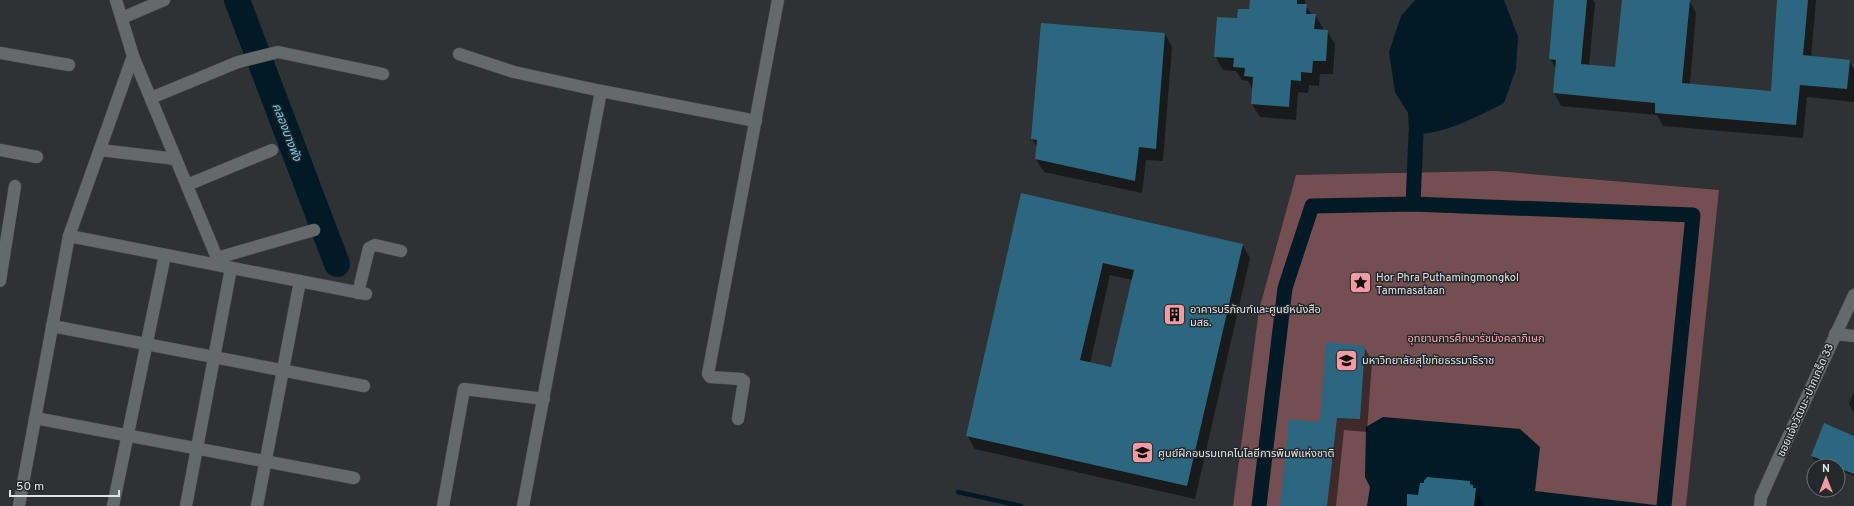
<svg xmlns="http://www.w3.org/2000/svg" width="1854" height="506" font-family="Overpass,'Noto Sans Thai',sans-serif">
  <rect width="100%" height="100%" fill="#2e3234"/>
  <path fill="#744e51" d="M1496 171 1719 190 1686 506H1233L1259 310 1296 175Z"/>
  <g fill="#001b26">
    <path d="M1415 0H1504L1518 37 1516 69 1504 103C1478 116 1439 138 1409 133L1408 113 1395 92 1389 52 1401 16Z"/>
    <path d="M1383 417 1520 429 1540 447 1535 491 1664 506H1367L1370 487 1365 477 1366 427Z"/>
  </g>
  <g fill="#0007" fill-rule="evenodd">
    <path d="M1260 0H1305V5L1312 15H1315L1323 28V31H1327L1335 44 1333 74H1320L1319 86 1309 85 1308 93 1298 92 1296 120 1260 117 1252 104 1253 90 1248 81 1242 80 1236 71 1223 70 1215 56 1238 19 1250 10Z"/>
    <path d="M1555 0H1593L1595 3 1589 66 1616 68 1623 0H1689L1696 13 1690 84 1772 92 1778 0H1816L1811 57 1849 61 1854 69V102L1807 97 1803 138 1663 126 1657 115 1561 106 1554 93 1556 69 1550 59Z"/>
    <path d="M1165 34 1172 47 1163 161 1146 160 1142 193 1044 172 1036 159 1037 147 1032 139Z"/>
    <path d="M1022 195 1242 244 1250 258 1195 499 975 449 967 435ZM1110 275 1132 280 1112 369 1090 364Z"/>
    <path d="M1364 347 1372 361 1367 432 1344 430 1336 506H1281L1321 423Z"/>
    <path d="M1854 392V413L1849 404Z"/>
    <path d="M1854 437V476L1838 469V466H1830L1813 459 1812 456Z"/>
    <path d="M1470 482 1483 502 1482 506H1408L1419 497Z"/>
  </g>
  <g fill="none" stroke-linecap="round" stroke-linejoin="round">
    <path stroke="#001b26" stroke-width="4.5" d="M958 492 1021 506"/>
    <g stroke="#001b26" stroke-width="15">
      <path d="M1413 204 1416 134"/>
      <path d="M1259 506 1285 288 1312 206 1413 204 1693 215 1664 506"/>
    </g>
    <path stroke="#001b26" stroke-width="26" d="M237 0 337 264"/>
  </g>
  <g fill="#2b687f" fill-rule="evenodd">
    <path d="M1250 0H1297V4H1307L1306 14H1316L1314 29 1328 30 1326 61H1313L1312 73 1301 72V81L1291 80 1289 107 1251 104 1253 77 1244 76 1245 68 1233 67 1234 58 1214 57 1217 17 1237 18 1238 9H1249Z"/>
    <path d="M1554 0H1587L1581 64 1615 67 1622 0H1690L1682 83 1771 91 1777 0H1808L1803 55 1850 60 1847 89 1800 85 1796 125 1655 113V103L1553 93 1556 60 1549 59Z"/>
    <path d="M1041 23 1165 33 1156 149 1139 147 1135 181 1035 159 1037 140 1031 139Z"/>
    <path d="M1021 193 1243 244 1187 486 966 436ZM1103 263 1134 270 1111 367 1080 360Z"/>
    <path d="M1326 342 1365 346 1360 419 1337 418 1327 506H1280L1289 419 1320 422Z"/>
    <path d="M1824 423 1854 436V474L1838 468V466L1811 456Z"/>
    <path d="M1427 477 1470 481V484L1473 485V488H1476L1474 506H1407V494L1418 495 1420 483H1424V480L1426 479Z"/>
  </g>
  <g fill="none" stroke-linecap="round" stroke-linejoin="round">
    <defs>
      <g id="minor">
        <path d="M116 0 133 56 220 265"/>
        <path d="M122 18 164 0"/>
        <path d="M0 53 69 65"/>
        <path d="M459 54 514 72 601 91 756 121"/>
        <path d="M151 98 238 62 278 52 383 74"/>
        <path d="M0 150 37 157"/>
        <path d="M100 150 176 159"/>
        <path d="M187 185 272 150"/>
        <path d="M69 236 366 294"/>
        <path d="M217 258 314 230"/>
        <path d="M0 281 15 186"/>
        <path d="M358 293 369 248 375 245 401 251"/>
        <path d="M52 326 364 386"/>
        <path d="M1835 334 1854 336"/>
        <path d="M35 418 354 478"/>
        <path d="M738 419 744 381 741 379 710 377 708 374 778 0"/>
        <path d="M19 505 69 236 133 56"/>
        <path d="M113 506 165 255"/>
        <path d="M186 506 231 268"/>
        <path d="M257 506 300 281"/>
        <path d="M443 506 464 389 544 399"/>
        <path d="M523 506 601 91"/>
        <path d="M1760 506 1761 497 1778 459 1854 295"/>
      </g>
    </defs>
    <use href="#minor" stroke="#4b4e50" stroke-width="13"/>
    <use href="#minor" stroke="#64696b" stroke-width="12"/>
  </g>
  <defs>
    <symbol id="sight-square" viewBox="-11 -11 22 22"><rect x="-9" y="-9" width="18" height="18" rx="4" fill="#f49aa2" stroke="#24282a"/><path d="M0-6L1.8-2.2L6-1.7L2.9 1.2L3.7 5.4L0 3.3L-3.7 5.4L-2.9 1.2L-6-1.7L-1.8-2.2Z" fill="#111"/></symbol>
    <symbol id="building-square" viewBox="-11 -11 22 22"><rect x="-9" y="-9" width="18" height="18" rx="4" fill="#f49aa2" stroke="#24282a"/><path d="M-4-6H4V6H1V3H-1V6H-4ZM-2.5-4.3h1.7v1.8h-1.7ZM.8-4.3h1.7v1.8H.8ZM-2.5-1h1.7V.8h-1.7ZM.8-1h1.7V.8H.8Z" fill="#111"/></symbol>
    <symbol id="university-square" viewBox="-11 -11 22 22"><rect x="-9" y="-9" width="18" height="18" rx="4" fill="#f49aa2" stroke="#24282a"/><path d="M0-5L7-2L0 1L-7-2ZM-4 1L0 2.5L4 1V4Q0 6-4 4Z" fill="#111"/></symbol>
  </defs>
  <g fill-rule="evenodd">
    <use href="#sight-square" x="1348" y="270" width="25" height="25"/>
    <use href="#building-square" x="1162" y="302" width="25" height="25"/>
    <use href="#university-square" x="1334" y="348" width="25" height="25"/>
    <use href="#university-square" x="1130" y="440" width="25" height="25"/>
  </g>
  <g text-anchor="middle" stroke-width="3" stroke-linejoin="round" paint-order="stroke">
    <g font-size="11" fill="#e1e3e5" stroke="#24282a" text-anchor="start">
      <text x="1376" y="281">Hor Phra Puthamingmongkol<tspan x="1376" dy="13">Tammasataan</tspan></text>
      <text x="1190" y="313">อาคารบริภัณฑ์และศูนย์หนังสือ<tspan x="1190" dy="13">มสธ.</tspan></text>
      <text x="1362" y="364">มหาวิทยาลัยสุโขทัยธรรมาธิราช</text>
      <text x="1158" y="457">ศูนย์ฝึกอบรมเทคโนโลยีการพิมพ์แห่งชาติ</text>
    </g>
    <g font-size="11" fill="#ffa9b0" stroke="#24282a">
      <text x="1476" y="342">อุทยานการศึกษารัชมังคลาภิเษก</text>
    </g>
    <g font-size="11" fill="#e1e3e5" stroke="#24282a">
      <text transform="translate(1805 400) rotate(-66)" y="4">ซอยแจ้งวัฒนะ-ปากเกร็ด 33</text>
    </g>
    <g font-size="12" font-style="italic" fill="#72cef3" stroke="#24282a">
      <text transform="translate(287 132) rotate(69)" y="4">คลองบางพัง</text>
    </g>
  </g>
  <g transform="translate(1826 478)"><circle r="19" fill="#24282a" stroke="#707375"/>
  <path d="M0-3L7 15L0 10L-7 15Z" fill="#f49aa2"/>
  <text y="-6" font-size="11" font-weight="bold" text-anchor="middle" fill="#e1e3e5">N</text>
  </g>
  <path d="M10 490v6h109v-6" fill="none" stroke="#e1e3e5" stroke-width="2"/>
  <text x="16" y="490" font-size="12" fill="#e1e3e5" stroke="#24282a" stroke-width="3" paint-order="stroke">50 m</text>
</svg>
